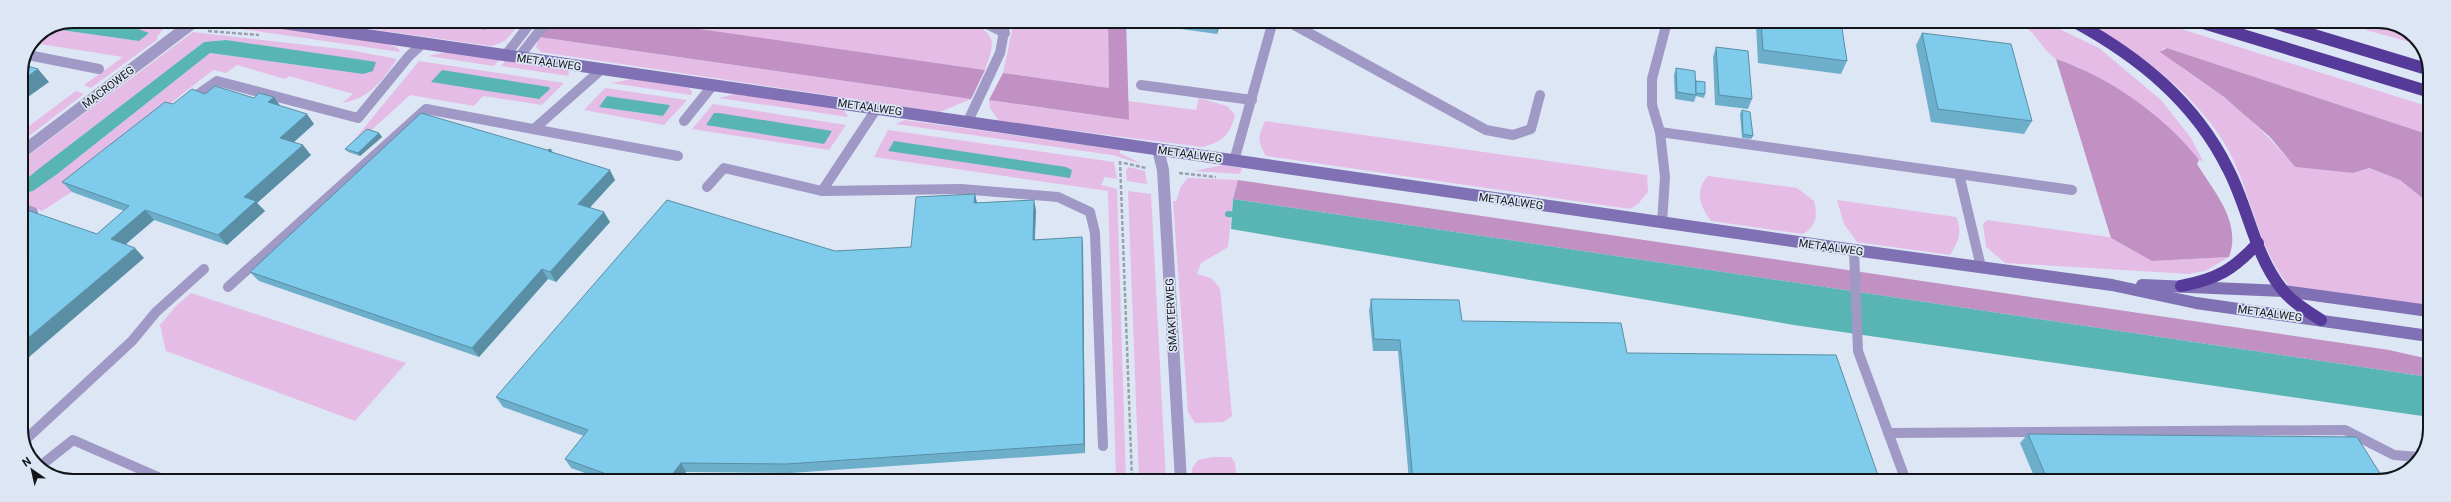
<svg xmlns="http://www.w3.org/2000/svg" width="2451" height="502" font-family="Roboto,sans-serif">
  <rect width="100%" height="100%" fill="#dde6f4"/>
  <g fill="#e5bce6" fill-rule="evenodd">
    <path d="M98 21H135L164 28 156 38 158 39 91 88 84 85 123 57 33 43 36 36 54 29 139 41 131 26Z"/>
    <path d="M312 21H426L485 30 492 21H522L505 41 492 46Z"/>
    <path d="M664 21H969C999 36 994 43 985 70L663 25Z"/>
    <path d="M1014 21H1108L1109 88 1003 73Z"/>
    <path d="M2017 22H2045L2099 48 2161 100 2191 138 2203 161 2199 160C2168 120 2125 94 2082 69 2074 64 2063 64 2056 59 2040 48 2036 30 2017 22Z"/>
    <path d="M2083 22H2159L2430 107V135L2167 48 2162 49C2180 70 2203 81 2225 98 2251 119 2273 141 2295 167L2353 173 2368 168 2400 180 2430 204 2429 317 2418 313 2290 287C2260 252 2253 203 2234 161 2205 100 2141 52 2083 22Z"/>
    <path d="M2369 22H2388L2417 38 2420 45 2366 30Z"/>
    <path d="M249 24 385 43 398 48 400 52 242 29 208 28 230 25 245 27Z"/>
    <path d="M193 32 349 50 397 59C382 81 369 99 342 103L353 94 289 76 285 79 237 65 226 73 213 70 119 144 127 147 70 193 42 211 21 202V194L33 191 56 175 210 53 363 74 226 40 204 42 21 184V161Z"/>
    <path d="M539 37 971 99 940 112 541 52 536 47Z"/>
    <path d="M446 52 499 60 494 66 428 56Z"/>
    <path d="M419 61 564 83 542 105 483 96 474 106 410 95 353 147 349 146Z"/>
    <path d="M505 61 568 70 569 76 501 66Z"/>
    <path d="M632 79 689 88 692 92 691 95 611 83Z"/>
    <path d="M605 88 687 100 664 125 584 110ZM607 96 670 106 663 116 600 107Z"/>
    <path d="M76 91 84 94 21 142V132Z"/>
    <path d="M735 94 844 110 848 117 719 98Z"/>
    <path d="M1199 98 1227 106 1235 115C1230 135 1222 142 1202 147L999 121 990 108 989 100 1128 120V101L1196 110Z"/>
    <path d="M713 104 846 125 829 150 692 129Z"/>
    <path d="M905 120 1120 150V153L1142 164 1112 155 895 124Z"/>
    <path d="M1265 121 1647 175 1648 192 1638 204 1630 209 1266 156C1257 140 1258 137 1265 121Z"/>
    <path d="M888 130 1114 162 1117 179 1105 177 1101 185 1117 189 1126 480H1116L1108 191 874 157Z"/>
    <path d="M1223 165 1242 168 1240 174 1194 171Z"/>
    <path d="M1129 167 1145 171 1147 184 1127 181 1126 170Z"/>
    <path d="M1708 176 1797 188 1814 201C1818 215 1816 227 1803 234L1711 221C1700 206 1694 191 1708 176Z"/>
    <path d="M1188 178 1238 180 1233 199 1228 247 1201 263 1197 274 1211 278 1220 288 1232 416 1223 422 1195 423 1188 412 1173 201H1176L1181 186Z"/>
    <path d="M1128 191 1151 194 1166 481 1139 480Z"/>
    <path d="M1837 200 1956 217C1963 232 1958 241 1950 255L1857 242 1844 224Z"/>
    <path d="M1987 220 2109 237 2152 261 2229 257 2205 271 2189 274 2005 263 1986 247 1983 224Z"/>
    <path d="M191 293 406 363 355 421 166 351 160 325 176 306Z"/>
    <path d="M1213 457H1231L1235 463 1237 481H1192V469L1198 460Z"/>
  </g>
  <g fill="#c091c2">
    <path d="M426 21H492L485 30Z"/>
    <path d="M553 21H643L985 70 971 99 539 37Z"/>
    <path d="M1108 21H1126L1129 120 989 100 1003 73 1109 88Z"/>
    <path d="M2167 48 2430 135V204L2400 180 2369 168 2353 173 2295 167 2270 137 2224 97 2160 52Z"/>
    <path d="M2056 59C2108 76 2166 117 2199 160L2197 164C2214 192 2242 222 2229 257L2152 261 2111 238Z"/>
    <path d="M1238 180 2389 350 2429 359V377L1233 199Z"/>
  </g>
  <g fill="#59b5b3">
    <path d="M73 21C99 21 124 23 149 33L139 41 54 29Z"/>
    <path d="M226 40 370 61 376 62 373 71 363 74 210 53 56 175 33 191 21 194V184L36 171 204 42Z"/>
    <path d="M442 70 549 87 550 89 539 99 431 82Z"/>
    <path d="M607 96 669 105 670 106 663 116 599 107Z"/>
    <path d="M714 113H719L832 131 824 144 706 125Z"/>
    <path d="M894 141 1066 167 1072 170 1070 178 888 151Z"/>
    <path d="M1233 199 2429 377V417L1794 325 1231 229Z"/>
  </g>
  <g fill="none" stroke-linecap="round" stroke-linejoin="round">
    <path stroke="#59b5b3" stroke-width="6" d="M1228 214 1238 215"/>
    <g stroke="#9aa1ad" stroke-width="2.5" stroke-dasharray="4 2" stroke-linecap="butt">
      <path d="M148 21 163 24"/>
      <path d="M208 31 259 35"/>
      <path d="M1120 161 1132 480"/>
      <path d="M1124 163 1146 168"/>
      <path d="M1179 173 1216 177"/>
      <path d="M21 174 27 169"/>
      <path d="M2423 354 2429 355"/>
    </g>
    <g stroke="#a098c5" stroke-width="10">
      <path d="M981 21 1005 33"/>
      <path d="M1287 21 1486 130 1513 135 1531 129 1540 95"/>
      <path d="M28 55 99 69"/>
      <path d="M505 56 532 21"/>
      <path d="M519 57 547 21"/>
      <path d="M1141 85 1252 100"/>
      <path d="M194 97 217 81 358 118 409 56 422 44"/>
      <path d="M684 121 713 85"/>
      <path d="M968 121 1000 53 1006 21"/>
      <path d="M534 129 602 69"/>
      <path d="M1660 132 2072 190"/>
      <path d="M1234 161 1273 21"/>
      <path d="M1959 174 1981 267"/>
      <path d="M707 187 724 168 822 191 877 108"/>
      <path d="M822 191 961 189 1058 197 1090 212 1095 233 1103 446"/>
      <path d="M21 208 33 212 23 220"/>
      <path d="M1662 223 1665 177 1660 132 1652 105V79L1667 22"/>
      <path d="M1854 250 1858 351 1906 481"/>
      <path d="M228 287 426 109 678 156"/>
      <path d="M1888 433 2345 430 2394 455 2419 457"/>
      <path d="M24 441 132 341 156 312 204 269"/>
      <path d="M39 467 73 440 165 480"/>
    </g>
    <g stroke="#a098c5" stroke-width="12">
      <path d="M1158 149 1163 170 1181 481"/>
      <path d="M21 153 195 21"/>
    </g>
    <g stroke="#7f71b4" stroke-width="12">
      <path d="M269 21 1854 250 2112 285 2196 303 2429 336"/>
      <path d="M2142 285 2284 291 2429 311"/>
    </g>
    <g stroke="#563a99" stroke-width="12">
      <path d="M2075 22C2139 57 2195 102 2228 169 2248 207 2254 253 2281 288 2291 301 2307 311 2321 320"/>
      <path d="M2200 22 2430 92"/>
      <path d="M2271 22 2430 70"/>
      <path d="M2181 286C2217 279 2233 270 2258 243"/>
    </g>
  </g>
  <g fill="#6dafca">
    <path d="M1167 21H1221L1217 34 1167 27Z"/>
    <path d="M1729 22H1841L1847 61 1841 74 1758 63 1756 26 1729 23Z"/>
    <path d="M1922 33 2032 121 2024 134 1931 122 1916 45Z"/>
    <path d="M1716 47 1752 99 1748 109 1715 105 1713 57Z"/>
    <path d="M1676 68 1695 82 1705 94 1704 98 1696 96 1694 102 1675 99 1674 75Z"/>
    <path d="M205 94 254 98 274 97 280 106 314 124 294 142 311 155 257 203 265 211 227 245 154 220 126 244 144 258 97 234 124 211 72 192 62 182 173 104Z"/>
    <path d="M1742 110 1753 136 1751 139 1742 138 1740 114Z"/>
    <path d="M379 133 382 137 360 156 348 152 345 149Z"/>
    <path d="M553 153 615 180 590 207 610 222 556 282 548 279 479 357 259 281 250 272Z"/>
    <path d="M975 194 977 203 1036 210 1035 240 1082 237 1083 247 1085 453 790 473 686 472 680 480H604L571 468 565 459 584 436 503 407 496 397 835 251 911 247Z"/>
    <path d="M1371 299 1462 321 1880 481H1409L1398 351H1373L1369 311Z"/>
    <path d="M2028 434 2381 475 2379 481H2036L2020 443Z"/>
  </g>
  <g fill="#598ea4">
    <path d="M1218 21H1221L1217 34V24Z"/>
    <path d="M38 69 49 82 21 102V81Z"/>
    <path d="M274 97 281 107 268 102Z"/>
    <path d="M307 114 314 124 287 148 280 138Z"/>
    <path d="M379 133 382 137 360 156 358 153Z"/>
    <path d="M303 145 311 155 257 203 265 211 227 245 218 235 244 197Z"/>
    <path d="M551 149 556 159 548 151Z"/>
    <path d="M610 170 615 180 584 214 578 204Z"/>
    <path d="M975 194 977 204 974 203Z"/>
    <path d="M1034 200 1036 210 1034 249 1033 240Z"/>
    <path d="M145 210 154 220 120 249 111 239Z"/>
    <path d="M604 212 610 222 556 282 550 272Z"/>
    <path d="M1082 237 1083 247 1085 453 1084 444Z"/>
    <path d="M135 248 144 258 21 364V344Z"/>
    <path d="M542 269 548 279 479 357 472 348Z"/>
    <path d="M681 463 686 472 680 480H668Z"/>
  </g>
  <g fill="#7fcbeb" stroke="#598ea4">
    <path d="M1197 21H1218L1217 24Z"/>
    <path d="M1761 22H1841L1847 61 1763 50Z"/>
    <path d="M1922 33 2011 44 2032 121 1938 109Z"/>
    <path d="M1716 47 1748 51 1752 99 1719 95Z"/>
    <path d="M24 65 38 69 21 81V72Z"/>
    <path d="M1676 68 1695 71 1696 95 1677 92Z"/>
    <path d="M1696 81 1705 82V94L1696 93Z"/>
    <path d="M215 86 254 98 259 93 274 97 268 102 307 114 280 138 303 145 244 197 256 201 218 235 145 210 111 239 135 248 21 344V214L27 210 97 234 129 206 62 182 165 102 173 104 192 89 205 94Z"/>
    <path d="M1742 110 1750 112 1753 136 1743 134Z"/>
    <path d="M421 113 547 150 551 149 548 151 610 170 578 204 604 212 550 272 542 269 472 348 250 272Z"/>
    <path d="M367 129 379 133 358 153 345 149Z"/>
    <path d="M975 194 974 203 1034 200 1033 240 1082 237 1084 444 786 464 681 463 668 480H623L565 459 588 430 496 397 667 200 835 251 911 247 916 197Z"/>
    <path d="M1371 299 1459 300 1462 321 1621 323 1627 353 1836 355 1880 481H1413L1400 340 1374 339Z"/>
    <path d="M2028 434 2357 437 2381 475H2394L2379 481H2048Z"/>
  </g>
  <g text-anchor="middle" stroke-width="3.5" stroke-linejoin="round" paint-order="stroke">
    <g font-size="11" fill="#12151a" stroke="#dde6f4">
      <text transform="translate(549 62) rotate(8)" y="4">METAALWEG</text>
      <text transform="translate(108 87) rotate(-37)" y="4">MACROWEG</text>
      <text transform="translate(870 107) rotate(8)" y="4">METAALWEG</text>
      <text transform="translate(1190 154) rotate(8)" y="4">METAALWEG</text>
      <text transform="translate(1511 201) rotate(8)" y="4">METAALWEG</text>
      <text transform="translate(1831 247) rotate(8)" y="4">METAALWEG</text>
      <text transform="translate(2270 313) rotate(8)" y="4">METAALWEG</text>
      <text transform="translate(1171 315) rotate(-93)" y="4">SMAKTERWEG</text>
    </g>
  </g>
  <path d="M0 0H2451V502H0ZM73 28H2378A45 45 0 0 1 2423 73V429A45 45 0 0 1 2378 474H73A45 45 0 0 1 28 429V73A45 45 0 0 1 73 28Z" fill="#dde6f4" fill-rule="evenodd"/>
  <path fill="none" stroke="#12151a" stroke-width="2" d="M73 28H2378A45 45 0 0 1 2423 73V429A45 45 0 0 1 2378 474H73A45 45 0 0 1 28 429V73A45 45 0 0 1 73 28Z"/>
  <g transform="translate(32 470) rotate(326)" stroke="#dde6f4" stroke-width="3" paint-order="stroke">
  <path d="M0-3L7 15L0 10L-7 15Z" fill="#12151a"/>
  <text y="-6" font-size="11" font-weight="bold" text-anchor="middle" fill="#12151a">N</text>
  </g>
</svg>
